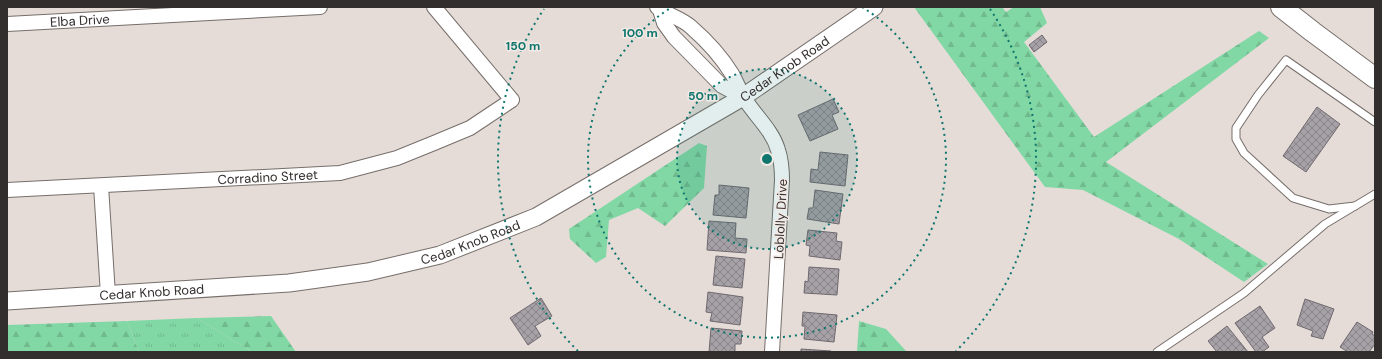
<svg xmlns="http://www.w3.org/2000/svg" width="1382" height="359" font-family="'DM Sans',sans-serif">
  <defs>
    <pattern id="grass-tufts" width="24" height="20" patternUnits="userSpaceOnUse"><rect width="24" height="20" fill="#81d8a4"/><path d="M3 7l-1-3M5 7V3M7 7l1-3M15 17l-1-3M17 17v-4M19 17l1-3" fill="none" stroke="#70ba8e"/></pattern>
    <pattern id="forest-firs" width="22" height="20" patternUnits="userSpaceOnUse"><rect width="22" height="20" fill="#81d8a4"/><path d="M5 1l3.5 6h-7zM16 11l3.5 6h-7z" fill="#70ba8e"/></pattern>
    <pattern id="building-cross-hatch" width="8" height="8" patternUnits="userSpaceOnUse"><rect width="8" height="8" fill="#a6a1a7"/><path d="M0 0l8 8M0 8l8-8" fill="none" stroke="#888488"/></pattern>
  </defs>
  <rect width="100%" height="100%" fill="#e5dcd8"/>
  <path fill="url(#grass-tufts)" d="M197 318 252 352H139L127 321Z"/>
  <g fill="url(#forest-firs)">
    <path d="M914 7H1002L1006 12 1014 7H1040L1047 23 1024 42 1094 137 1259 31 1269 38 1106 162 1268 264 1244 282 1179 239 1083 190 1045 187Z"/>
    <path d="M699 143 707 146 704 188 665 226 638 208 609 220 606 257 596 263 570 239 569 229Z"/>
    <path d="M271 316 296 352H252L197 318Z"/>
    <path d="M127 321 139 352H7V325Z"/>
    <path d="M859 321 886 329 907 352H857Z"/>
  </g>
  <g fill="url(#building-cross-hatch)" stroke="#6f696f">
    <path d="M1042 35 1047 42 1034 52 1029 45Z"/>
    <path d="M833 99 839 112 832 115 838 129 810 141 798 115Z"/>
    <path d="M1317 107 1340 124 1306 172 1283 156Z"/>
    <path d="M820 152 848 155 845 186 810 182 811 169 818 170Z"/>
    <path d="M719 185 749 188 746 218 713 215 715 195H719Z"/>
    <path d="M815 190 843 194 839 224 807 219 809 208H813Z"/>
    <path d="M709 221 736 223 735 238 747 239 746 253 707 250Z"/>
    <path d="M808 230 837 233 836 241 842 242 840 260 809 256 810 246 806 245Z"/>
    <path d="M716 256 745 259 742 288 713 285Z"/>
    <path d="M809 267 839 269 837 295 804 293 805 281 808 282Z"/>
    <path d="M708 292 743 297 740 325 710 321 712 313 706 312Z"/>
    <path d="M541 298 552 316 535 326 541 336 528 345 510 318Z"/>
    <path d="M1305 299 1334 309 1323 339 1311 336 1313 331 1297 325Z"/>
    <path d="M1260 306 1275 328 1262 337 1269 347 1262 352H1256L1235 323Z"/>
    <path d="M803 312 837 315 834 342 804 339 805 326H802Z"/>
    <path d="M1357 322 1373 332 1372 334 1375 336V344L1369 352H1348L1340 347Z"/>
    <path d="M1227 326 1248 352H1217L1208 341Z"/>
    <path d="M711 328 742 331 741 344H735V352H709Z"/>
    <path d="M801 349 831 351V352H801Z"/>
  </g>
  <g fill="none" stroke-linecap="round" stroke-linejoin="round">
    <defs>
      <g id="service">
        <path d="M1355 206 1329 209 1293 198 1244 153 1236 139V128L1258 95 1286 60 1375 122"/>
        <path d="M1157 352 1244 293 1325 224 1375 194"/>
      </g>
      <g id="minor">
        <path d="M657 7C667 15 681 18 691 27 707 41 721 56 732 74 736 81 739 89 743 96 753 114 772 129 778 150 781 159 782 170 782 180L772 352"/>
        <path d="M660 10 664 23 674 37 722 86 743 97"/>
        <path id="s1" d="M7 24 320 7"/>
        <path d="M101 186 108 295"/>
        <path id="s2" d="M7 190 340 173 397 158 434 143 470 128 512 100 434 7"/>
      </g>
      <g id="tertiary">
        <path id="s3" d="M7 301 289 283 368 272 440 255 536 217 743 97 874 7"/>
      </g>
      <path id="secondary" d="M1281 7 1313 32 1375 78"/>
    </defs>
    <use href="#service" stroke="#766e6a" stroke-width="9"/>
    <use href="#minor" stroke="#766e6a" stroke-width="16"/>
    <use href="#tertiary" stroke="#766e6a" stroke-width="19"/>
    <use href="#secondary" stroke="#766e6a" stroke-width="22"/>
    <use href="#service" stroke="#fff" stroke-width="7"/>
    <use href="#minor" stroke="#fff" stroke-width="14"/>
    <use href="#tertiary" stroke="#fff" stroke-width="17"/>
    <use href="#secondary" stroke="#fff" stroke-width="20"/>
  </g>
  <circle cx="767" cy="159" r="90" fill="#0f766e" fill-opacity=".12"/>
  <g fill="none" stroke="#0f766e" stroke-width="2" stroke-dasharray="2 4">
    <circle cx="767" cy="159" r="90"/>
    <path d="M862 7A179 179 0 1 1 672 7"/>
    <path d="M578 351A269 269 0 0 1 544 9M990 9A269 269 0 0 1 956 351"/>
  </g>
  <g text-anchor="middle" stroke-width="3" stroke-linejoin="round" paint-order="stroke">
    <g font-size="13" fill="#322e2d" stroke="#f2e9e5">
      <text dy="5" stroke="none"><textPath href="#s1" startOffset="73">Elba Drive</textPath></text>
      <text dy="5" stroke="none"><textPath href="#s3" startOffset="829">Cedar Knob Road</textPath></text>
      <text dy="5" stroke="none"><textPath href="#s2" startOffset="261">Corradino Street</textPath></text>
      <text transform="translate(780 219) rotate(-87)" y="5">Loblolly Drive</text>
      <text dy="5" stroke="none"><textPath href="#s3" startOffset="469">Cedar Knob Road</textPath></text>
      <text dy="5" stroke="none"><textPath href="#s3" startOffset="145">Cedar Knob Road</textPath></text>
    </g>
  </g>
  <circle cx="767" cy="159" r="6" fill="#0f766e" stroke="#f2e9e5" stroke-width="2"/>
  <g font-size="12" text-anchor="middle" font-weight="bold" fill="#0f766e" stroke="#f2e9e5" stroke-width="3" stroke-linejoin="round" paint-order="stroke">
    <text x="640" y="37">100 m</text>
    <text x="523" y="50">150 m</text>
    <text x="703" y="100">50 m</text>
  </g>
  <rect width="1382" height="359" fill="none" stroke="#322e2d" stroke-width="16"/>
</svg>
